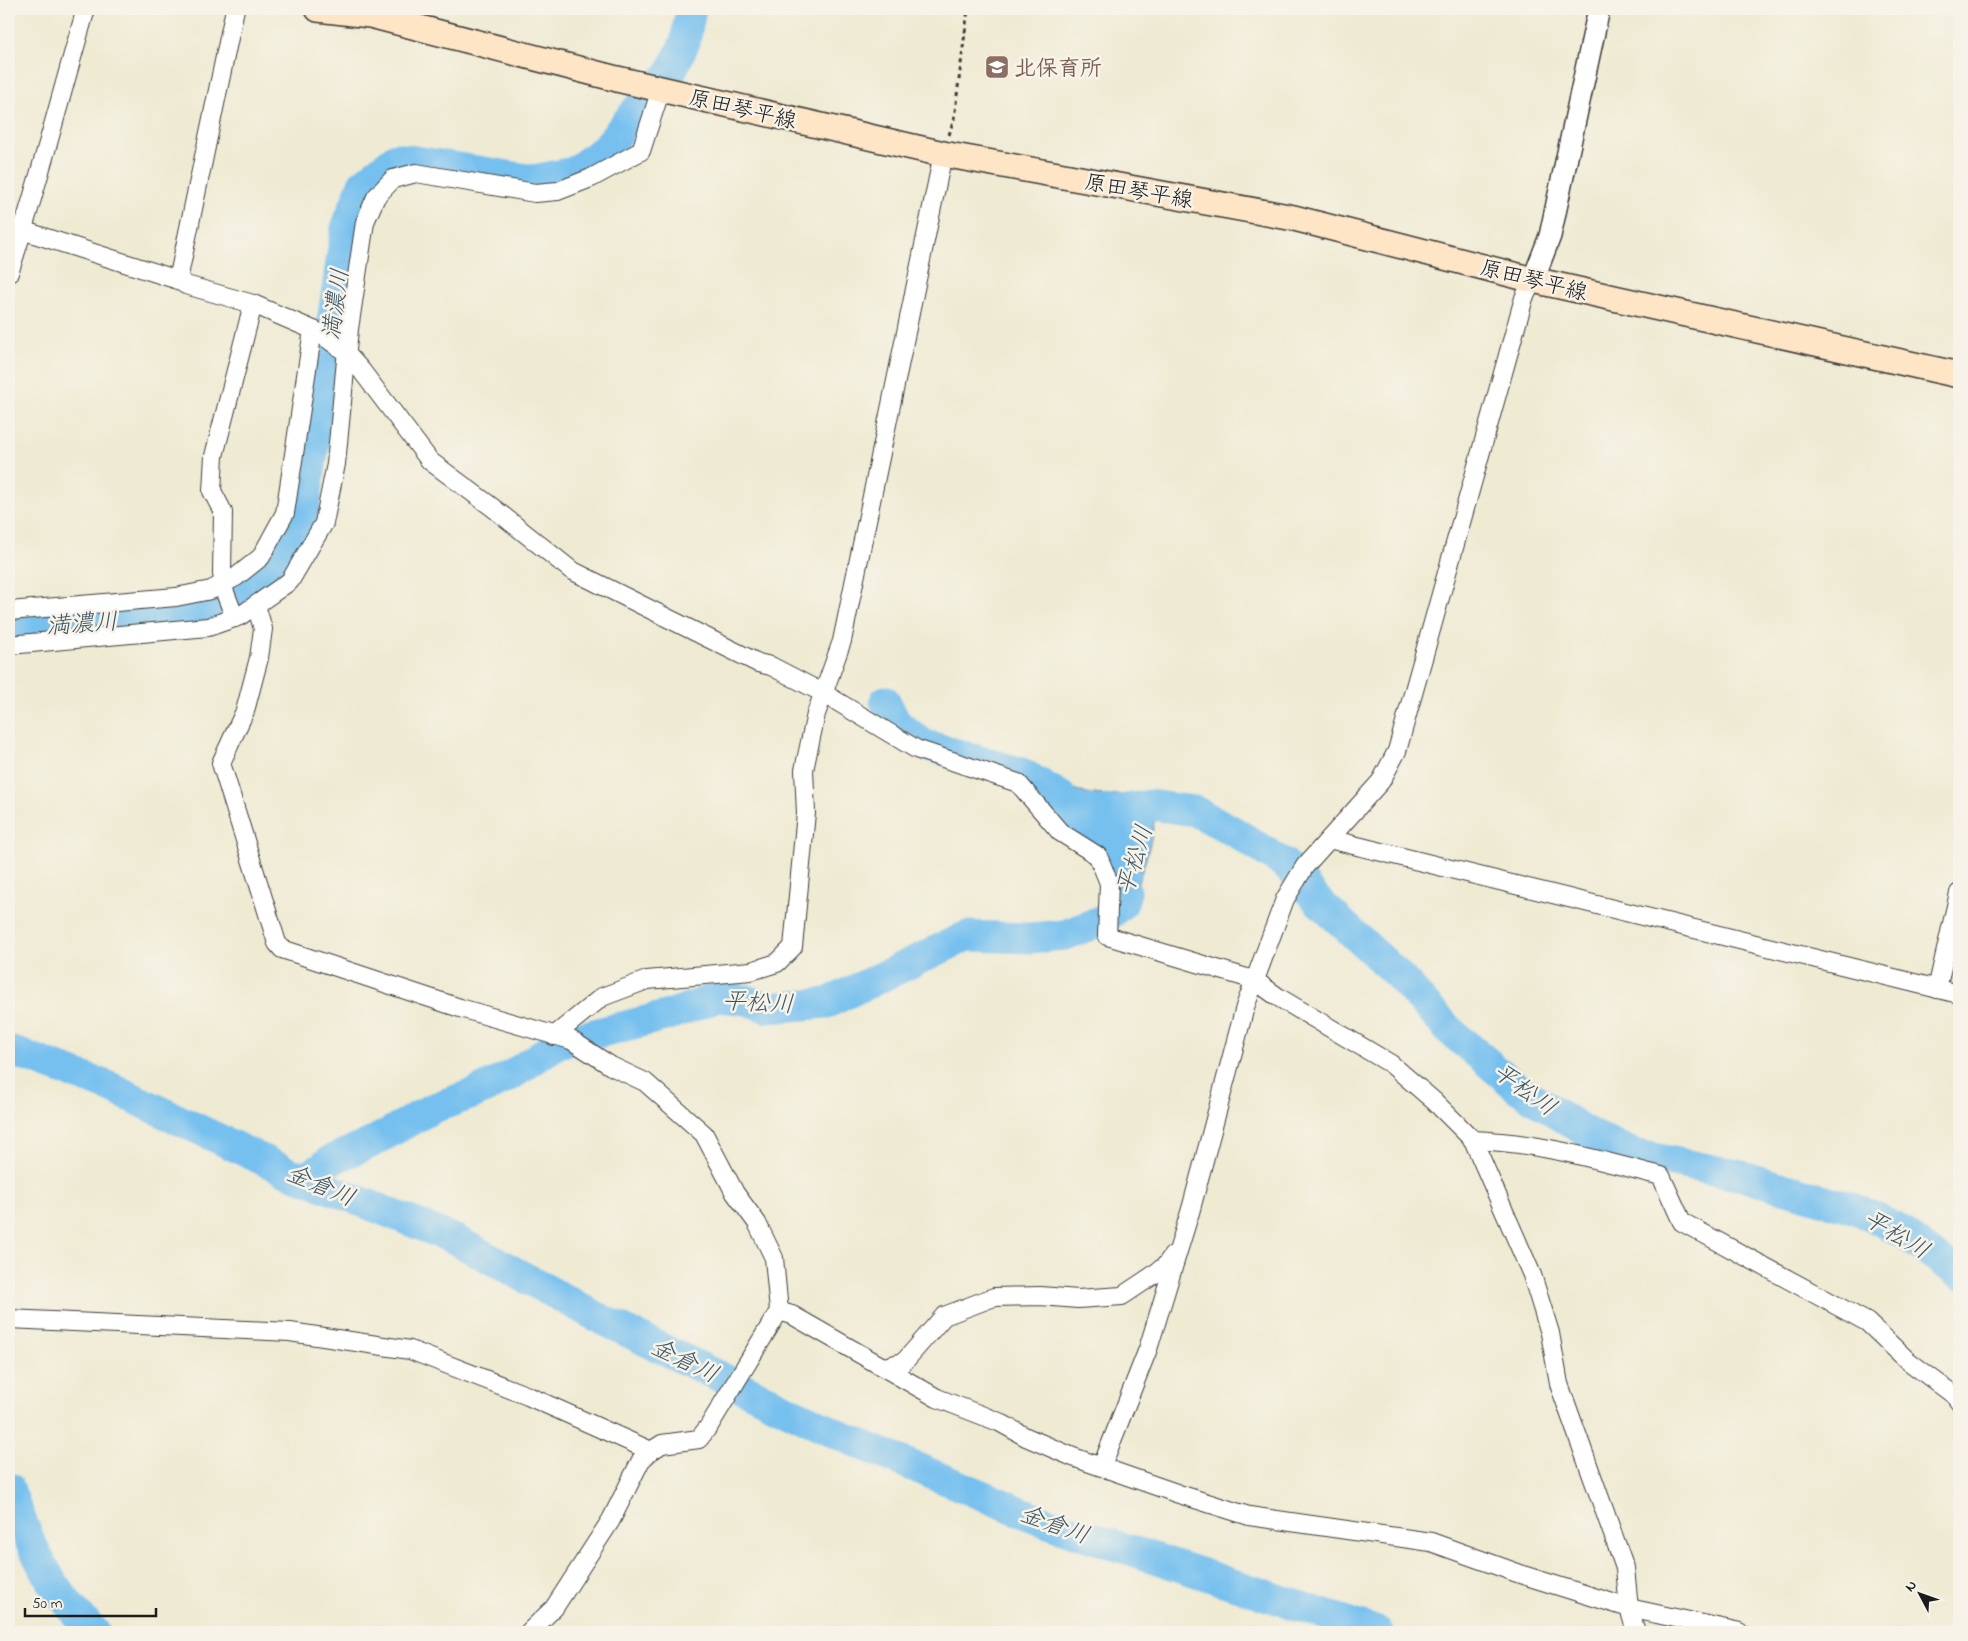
<svg xmlns="http://www.w3.org/2000/svg" width="1968" height="1641" font-family="'Indie Flower','Klee One',sans-serif">
  <rect width="100%" height="100%" fill="#f7f3e8"/>
  <filter id="ink" filterUnits="userSpaceOnUse"><feTurbulence type="fractalNoise" baseFrequency=".02" numOctaves="2"/><feDisplacementMap in="SourceGraphic" scale="10" xChannelSelector="R" yChannelSelector="G"/><feConvolveMatrix kernelMatrix="1 2 1 2 8 2 1 2 1" color-interpolation-filters="sRGB"/></filter>
  <filter id="wash" filterUnits="userSpaceOnUse"><feTurbulence type="fractalNoise" baseFrequency=".0096" numOctaves="4" result="noise"/><feDisplacementMap in="SourceGraphic" scale="20" xChannelSelector="R" yChannelSelector="G"/><feGaussianBlur stdDeviation="1.12" result="paint"/><feColorMatrix in="noise" values="0 0 0 0 0 0 0 0 0 0 0 0 0 0 0 0 0 1.4 0 .05"/><feComposite in="paint" operator="in"/></filter>
  <g filter="url(#wash)">
    <rect width="100%" height="100%" fill="#efead2"/>
    <path fill="#75c0ef" stroke="#486e86" d="M1028 772 1087 794 1156 796C1156 840 1138 888 1118 927L1114 925 1113 876 1053 820 1024 776Z"/>
    <g fill="none" stroke-linecap="round" stroke-linejoin="round">
      <g stroke="#75c0ef" stroke-width="31">
        <path d="M9 627C43 625 77 623 111 621 157 618 209 620 248 592 275 573 291 542 304 512L346 228 363 184 396 158 534 180 574 172 605 149 634 113 671 72 685 42 691 9"/>
        <path d="M885 701 896 723 923 744 1022 773 1062 797"/>
        <path d="M1114 811 1150 805 1195 811 1233 831 1285 864 1319 902 1397 974 1449 1030 1519 1089 1586 1132 1634 1154 1742 1176 1856 1209 1896 1228 1959 1274"/>
        <path d="M9 1050 110 1087 286 1171 454 1239 601 1319 846 1438 1048 1523 1378 1632"/>
        <path d="M306 1178 331 1160 371 1143 431 1109 475 1093 510 1076 558 1043 669 1015 719 997 747 1000 768 1008 827 1003 967 936 1030 938 1065 935 1103 920 1123 903 1126 892"/>
        <path d="M9 1488C28 1542 51 1593 95 1632"/>
      </g>
    </g>
  </g>
  <g filter="url(#ink)">
    <g fill="none" stroke-linecap="round" stroke-linejoin="round">
      <defs>
        <g id="minor">
          <path d="M9 226 178 280 186 285 253 304 318 332 344 351 361 370 430 461 492 507 571 570 758 663 771 666 823 693 916 749 1018 783 1060 832 1098 856 1109 883 1107 936 1254 980 1278 997 1391 1064 1434 1101 1473 1140 1532 1275 1550 1333 1559 1384 1625 1568 1629 1608 1636 1632"/>
          <path d="M9 273C38 186 60 97 86 9"/>
          <path d="M178 280 235 9"/>
          <path d="M256 605 263 629 259 658 245 711 221 763 277 943 282 949 460 1008 571 1040 611 1066 645 1082 704 1134 735 1193 757 1223 774 1258 779 1311 709 1426 699 1439 662 1444 651 1451 641 1460 611 1520 554 1608 529 1632"/>
          <path d="M9 611 176 597 211 590 236 577 261 557 285 513 313 330"/>
          <path d="M235 618 224 590 222 573 223 512 212 491 214 456 253 304"/>
          <path d="M9 645 208 627 240 616 290 581 324 523 336 464 349 329 365 222 376 197 393 179 416 173 535 193 558 191 591 178 641 151 661 89"/>
          <path d="M1329 839 1959 994"/>
          <path d="M1937 989 1959 893"/>
          <path d="M554 1036 602 997 647 980 751 971 777 963 793 947 806 813 804 770 816 714 842 641 943 154"/>
          <path d="M1473 1140C1537 1142 1599 1160 1661 1176L1682 1222 1867 1322 1907 1360 1954 1395 1959 1402"/>
          <path d="M779 1311 792 1315 937 1398 999 1422 1026 1437 1073 1457 1179 1494 1249 1516 1431 1542 1523 1575 1629 1608 1740 1632"/>
          <path d="M9 1319 290 1332 410 1350 528 1396 651 1451"/>
          <path d="M884 1367 904 1362 944 1316 994 1297 1040 1296 1078 1299 1122 1296 1152 1276 1166 1265 1173 1255"/>
          <path d="M1102 1466 1148 1349 1191 1209 1245 1007 1285 899 1305 866 1381 781 1397 751 1524 298 1533 280"/>
        </g>
        <path id="tertiary" d="M1533 280 1550 236 1599 9"/>
        <path id="secondary" d="M318 9 370 15 617 79 943 154 1294 218 1533 280 1959 375"/>
      </defs>
      <use href="#minor" stroke="#3c3b37" stroke-width="20"/>
      <use href="#tertiary" stroke="#3c3b37" stroke-width="24"/>
      <use href="#secondary" stroke="#3c3b37" stroke-width="28"/>
      <path stroke="#3c3b37" stroke-width="3" stroke-dasharray="4 4" stroke-linecap="butt" d="M949 135 954 119 968 9"/>
      <use href="#minor" stroke="#fff" stroke-width="18"/>
      <use href="#tertiary" stroke="#fff" stroke-width="21"/>
      <use href="#secondary" stroke="#fde5c5" stroke-width="25"/>
    </g>
  </g>
  <defs>
    <symbol id="school-square" viewBox="-11 -11 22 22"><rect x="-9" y="-9" width="18" height="18" rx="4" fill="#8d6e63" stroke="#f7f3e8"/><path d="M0-5L7-2L0 1L-7-2ZM-4 1L0 2.5L4 1V4Q0 6-4 4Z" fill="#fff"/></symbol>
  </defs>
  <g fill-rule="evenodd">
    <use href="#school-square" x="983" y="53" width="28" height="28"/>
  </g>
  <g text-anchor="middle" stroke-width="5" stroke-linejoin="round" paint-order="stroke">
    <g font-size="22" font-weight="bold" fill="#785e54" stroke="#f7f3e8" text-anchor="start">
      <text x="1014" y="75">北保育所</text>
    </g>
    <g font-size="22" fill="#1c1c1c" stroke="#f7f3e8">
      <text transform="translate(743 108) rotate(13)" y="8">原田琴平線</text>
      <text transform="translate(1139 190) rotate(10)" y="8">原田琴平線</text>
      <text transform="translate(1534 279) rotate(14)" y="8">原田琴平線</text>
    </g>
    <g font-size="24" font-style="italic" fill="#3b5566" stroke="#f7f3e8">
      <text transform="translate(335 304) rotate(-82)" y="8">満濃川</text>
      <text transform="translate(82 623) rotate(-4)" y="8">満濃川</text>
      <text transform="translate(1134 860) rotate(-73)" y="8">平松川</text>
      <text transform="translate(758 1002) rotate(3)" y="8">平松川</text>
      <text transform="translate(1525 1089) rotate(36)" y="8">平松川</text>
      <text transform="translate(321 1185) rotate(23)" y="8">金倉川</text>
      <text transform="translate(1897 1234) rotate(31)" y="8">平松川</text>
      <text transform="translate(685 1360) rotate(26)" y="8">金倉川</text>
      <text transform="translate(1055 1524) rotate(20)" y="8">金倉川</text>
    </g>
  </g>
  <rect width="1968" height="1641" fill="none" stroke="#f7f3e8" stroke-width="30"/>
  <g transform="translate(1920 1594) rotate(311)" stroke="#f7f3e8" stroke-width="4" paint-order="stroke">
  <path d="M0-4L9 19L0 12L-9 19Z" fill="#1c1c1c"/>
  <text y="-8" font-size="14" font-weight="bold" text-anchor="middle" fill="#1c1c1c">N</text>
  </g>
  <path d="M25 1608v8h131v-8" fill="none" stroke="#1c1c1c" stroke-width="2.5"/>
  <text x="32" y="1608" font-size="15" fill="#1c1c1c" stroke="#f7f3e8" stroke-width="4" paint-order="stroke">50 m</text>
</svg>
